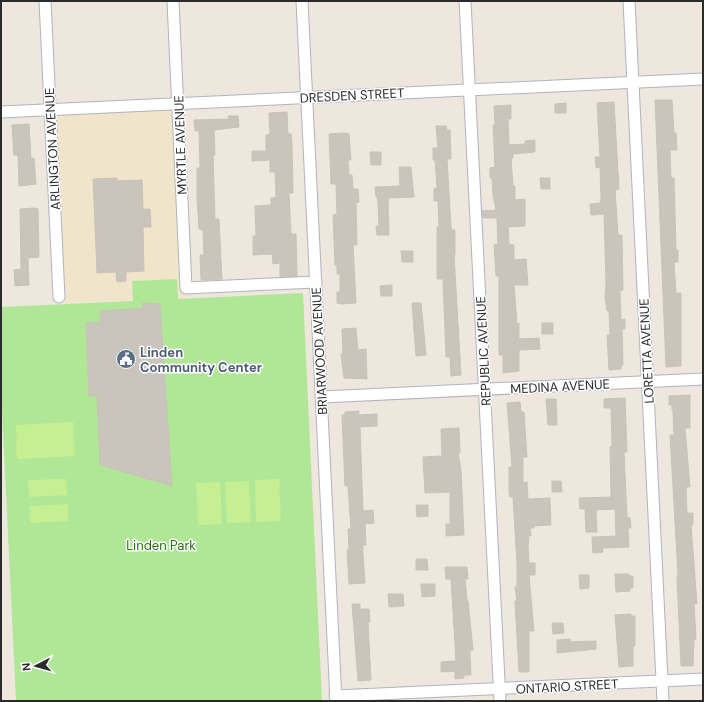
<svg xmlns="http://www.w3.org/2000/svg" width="704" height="702" font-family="'DM Sans',sans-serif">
  <rect width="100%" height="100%" fill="#eee7dd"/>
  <path fill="#f0e5cb" d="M179 103 187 299 55 303 47 110Z"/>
  <path fill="#b0e797" d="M177 279 178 299 303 293 322 701H16L1 389V307L133 301 132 281Z"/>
  <g fill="#c5ef92">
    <path d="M73 422 75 456 17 459 16 425Z"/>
    <path d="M66 479 67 495 29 497 28 480Z"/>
    <path d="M279 479 281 521 256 522 255 480Z"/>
    <path d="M249 481 251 522 227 523 225 482Z"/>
    <path d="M220 482 222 524 198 525 196 483Z"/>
    <path d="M68 504V521L30 523 29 506Z"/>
  </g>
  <g fill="#c9c4bc" stroke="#c9c3b6">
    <path d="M655 100H672L674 133H676L677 150H670L671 178H674L676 250H678V262H674L676 293H681V366L666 367Z"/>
    <path d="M614 102 619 189 615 190 618 235H622L623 290 620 291 621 320 625 319V329H622L623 365H621V369L609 370 607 335H610L609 311H607L605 297 606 283 604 214 591 215 590 204 600 203 601 198 600 167 596 168 595 157H600L597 103Z"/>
    <path d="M566 103V113H555V104Z"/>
    <path d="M511 105V119H508L509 145 525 144V141L535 140V152L513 154V158H511L513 186H515V200L525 199V226L508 227 509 244 514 245V260L526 259 528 285H514L517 324 519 323V339L539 338 540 349 519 350V371L503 373V355H499V276H496L494 245 498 244 497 218H483L482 211 496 210 493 195 492 178H490V168L495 167 493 125H495L494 106Z"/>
    <path d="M287 112 288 134H291L292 143 293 193H289L290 214 291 234H296L297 276 280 277V263L273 264 272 254 253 255V236H256L255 206 271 205V198H276L275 172H270V160L252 161V151H266V135L270 134 269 113Z"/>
    <path d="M228 116H238L239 127 214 130 215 155H213L215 219H219L222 279 204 280H201L200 255H204L203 230 199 229 197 198V168H200L199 131H195L194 120 229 119Z"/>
    <path d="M29 124 31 159 34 158 36 184 19 186 18 155H14L12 125Z"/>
    <path d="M436 126H446L447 130H450L451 159H447L451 226 452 230H455V255H454L461 375 451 376 450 357H446L443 279H437V227H439L438 201H434V189L437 188 435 160H433V148H438Z"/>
    <path d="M345 133 349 134 351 160H348L349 175H352L353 189H358L359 202 356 203 357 245H353L356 303 341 304 337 303V292H340V274H337V265H335L333 215 337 214 336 184H331L329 134Z"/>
    <path d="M370 152H381V165H371Z"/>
    <path d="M399 167H411L414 197 388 198 389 235H377L376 226H379L378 203 377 197H376L375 187 400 186Z"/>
    <path d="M117 178V181L142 180 143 209H150L151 227H143L144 271 126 272V281L117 282 116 272 97 273 93 179Z"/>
    <path d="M540 178H550V189H541Z"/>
    <path d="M34 208 38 209 39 257 28 258 29 285 15 286 14 270 21 269 20 209Z"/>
    <path d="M401 251H413V262H402Z"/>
    <path d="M392 285V296H381L380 286Z"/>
    <path d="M143 303 160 304 172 486 100 465 97 396H89L86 323 101 322 100 311 143 308Z"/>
    <path d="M412 303H421L426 355 416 356Z"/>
    <rect x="542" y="323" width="11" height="11"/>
    <path d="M356 328 358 350 366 349 367 379 344 378 341 354H343L342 329Z"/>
    <path d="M690 395V428H685L690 487H686L687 513H693V525H691L697 604H694L696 639H694L693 666H681L677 578 678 574 670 435H674L673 410H672V405H669V396Z"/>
    <path d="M625 398 627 452H624L627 517 630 518 631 528H628L629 547 602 548 603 552 593 553 592 537 616 536 615 509 596 510 597 532H586L585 509H580L579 498 611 497 610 447 612 446 611 408H604V399Z"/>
    <path d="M546 399H556L557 425H548Z"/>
    <path d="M520 402 521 412H524L527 457H523V483L527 482 528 499 550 498 551 525 534 526V528H530L531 536H529L528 546 529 563H535V575H529L534 631H529V672H519L515 601H517L515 587H517V563L513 497H510L509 491V467H512L507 403Z"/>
    <path d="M359 411V415L377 414V426L360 427 363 511 373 510 374 523 365 524 366 545H363V555L365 583 349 584 347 550H349L348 529H351L348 486H345L342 415H345V412Z"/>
    <path d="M459 428 460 453H458L461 470 464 535 446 536V524H450V492L425 493 423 457 442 456 441 429Z"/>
    <path d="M552 481H561L562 492H552Z"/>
    <path d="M416 505H428V516L417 517Z"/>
    <path d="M416 559H427L428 570H416Z"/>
    <path d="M445 567H467L468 579H465L467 601H468L473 650 470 651V656L471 675H464V678L455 679V671L441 672V662L456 661 451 579H446Z"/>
    <path d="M615 574H629V576H633V588H630V591L616 592Z"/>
    <path d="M579 575H589V588L580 589Z"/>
    <path d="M421 584H435V596L422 597Z"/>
    <path d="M388 594H403L404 606 389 607Z"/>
    <path d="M352 604H360V609H369L370 622H368L371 680 358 681Z"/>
    <path d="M631 614V616H635V646H633V666L619 667 615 615Z"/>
    <path d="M552 623H563L564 633 553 634Z"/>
    <path d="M570 639V642L596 641V649L557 653V640Z"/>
  </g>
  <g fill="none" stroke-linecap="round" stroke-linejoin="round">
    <defs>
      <g id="street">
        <path d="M45 1 59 297"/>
        <path d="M173 1 186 288 316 282"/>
        <path d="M302 1 336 701"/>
        <path d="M465 1 500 701"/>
        <path d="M629 1 663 701"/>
        <path d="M1 112 703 79"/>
        <path d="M322 397 703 379"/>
        <path d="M335 696 703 679"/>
      </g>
    </defs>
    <use href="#street" stroke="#b1b3c0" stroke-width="13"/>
    <use href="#street" stroke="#fff" stroke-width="11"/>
  </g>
  <defs>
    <symbol id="civic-disc" viewBox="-11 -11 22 22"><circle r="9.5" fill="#5c6f8a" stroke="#fff"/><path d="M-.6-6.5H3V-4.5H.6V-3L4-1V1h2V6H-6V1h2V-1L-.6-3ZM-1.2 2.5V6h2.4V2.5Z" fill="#fff"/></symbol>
  </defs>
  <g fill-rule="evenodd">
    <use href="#civic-disc" x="115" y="348" width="22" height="22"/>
  </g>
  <g text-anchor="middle" stroke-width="3" stroke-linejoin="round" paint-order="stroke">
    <g font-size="13" fill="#2b2b2b" stroke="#fff">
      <text transform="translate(352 95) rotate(-3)" y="5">DRESDEN STREET</text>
      <text transform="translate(180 145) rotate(-92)" y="5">MYRTLE AVENUE</text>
      <text transform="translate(52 149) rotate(-93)" y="5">ARLINGTON AVENUE</text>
      <text transform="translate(319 351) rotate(-93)" y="5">BRIARWOOD AVENUE</text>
      <text transform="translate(483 351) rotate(-93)" y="5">REPUBLIC AVENUE</text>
      <text transform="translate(646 351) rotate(-93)" y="5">LORETTA AVENUE</text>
      <text transform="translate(560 386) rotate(-3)" y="5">MEDINA AVENUE</text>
      <text transform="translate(567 686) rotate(-3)" y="5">ONTARIO STREET</text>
    </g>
    <g font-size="13" font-weight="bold" fill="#4e5e75" stroke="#fff" text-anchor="start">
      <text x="140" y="357">Linden<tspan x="140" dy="15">Community Center</tspan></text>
    </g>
    <g font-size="13" fill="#266d16" stroke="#fff">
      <text x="161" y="550">Linden Park</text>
    </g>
  </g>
  <rect width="704" height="702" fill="none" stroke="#2b2b2b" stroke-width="4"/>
  <g transform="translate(36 666) rotate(264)" stroke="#ffffff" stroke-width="3" paint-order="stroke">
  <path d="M0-3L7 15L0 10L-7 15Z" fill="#2b2b2b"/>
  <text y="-6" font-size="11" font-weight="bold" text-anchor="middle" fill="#2b2b2b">N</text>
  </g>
</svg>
